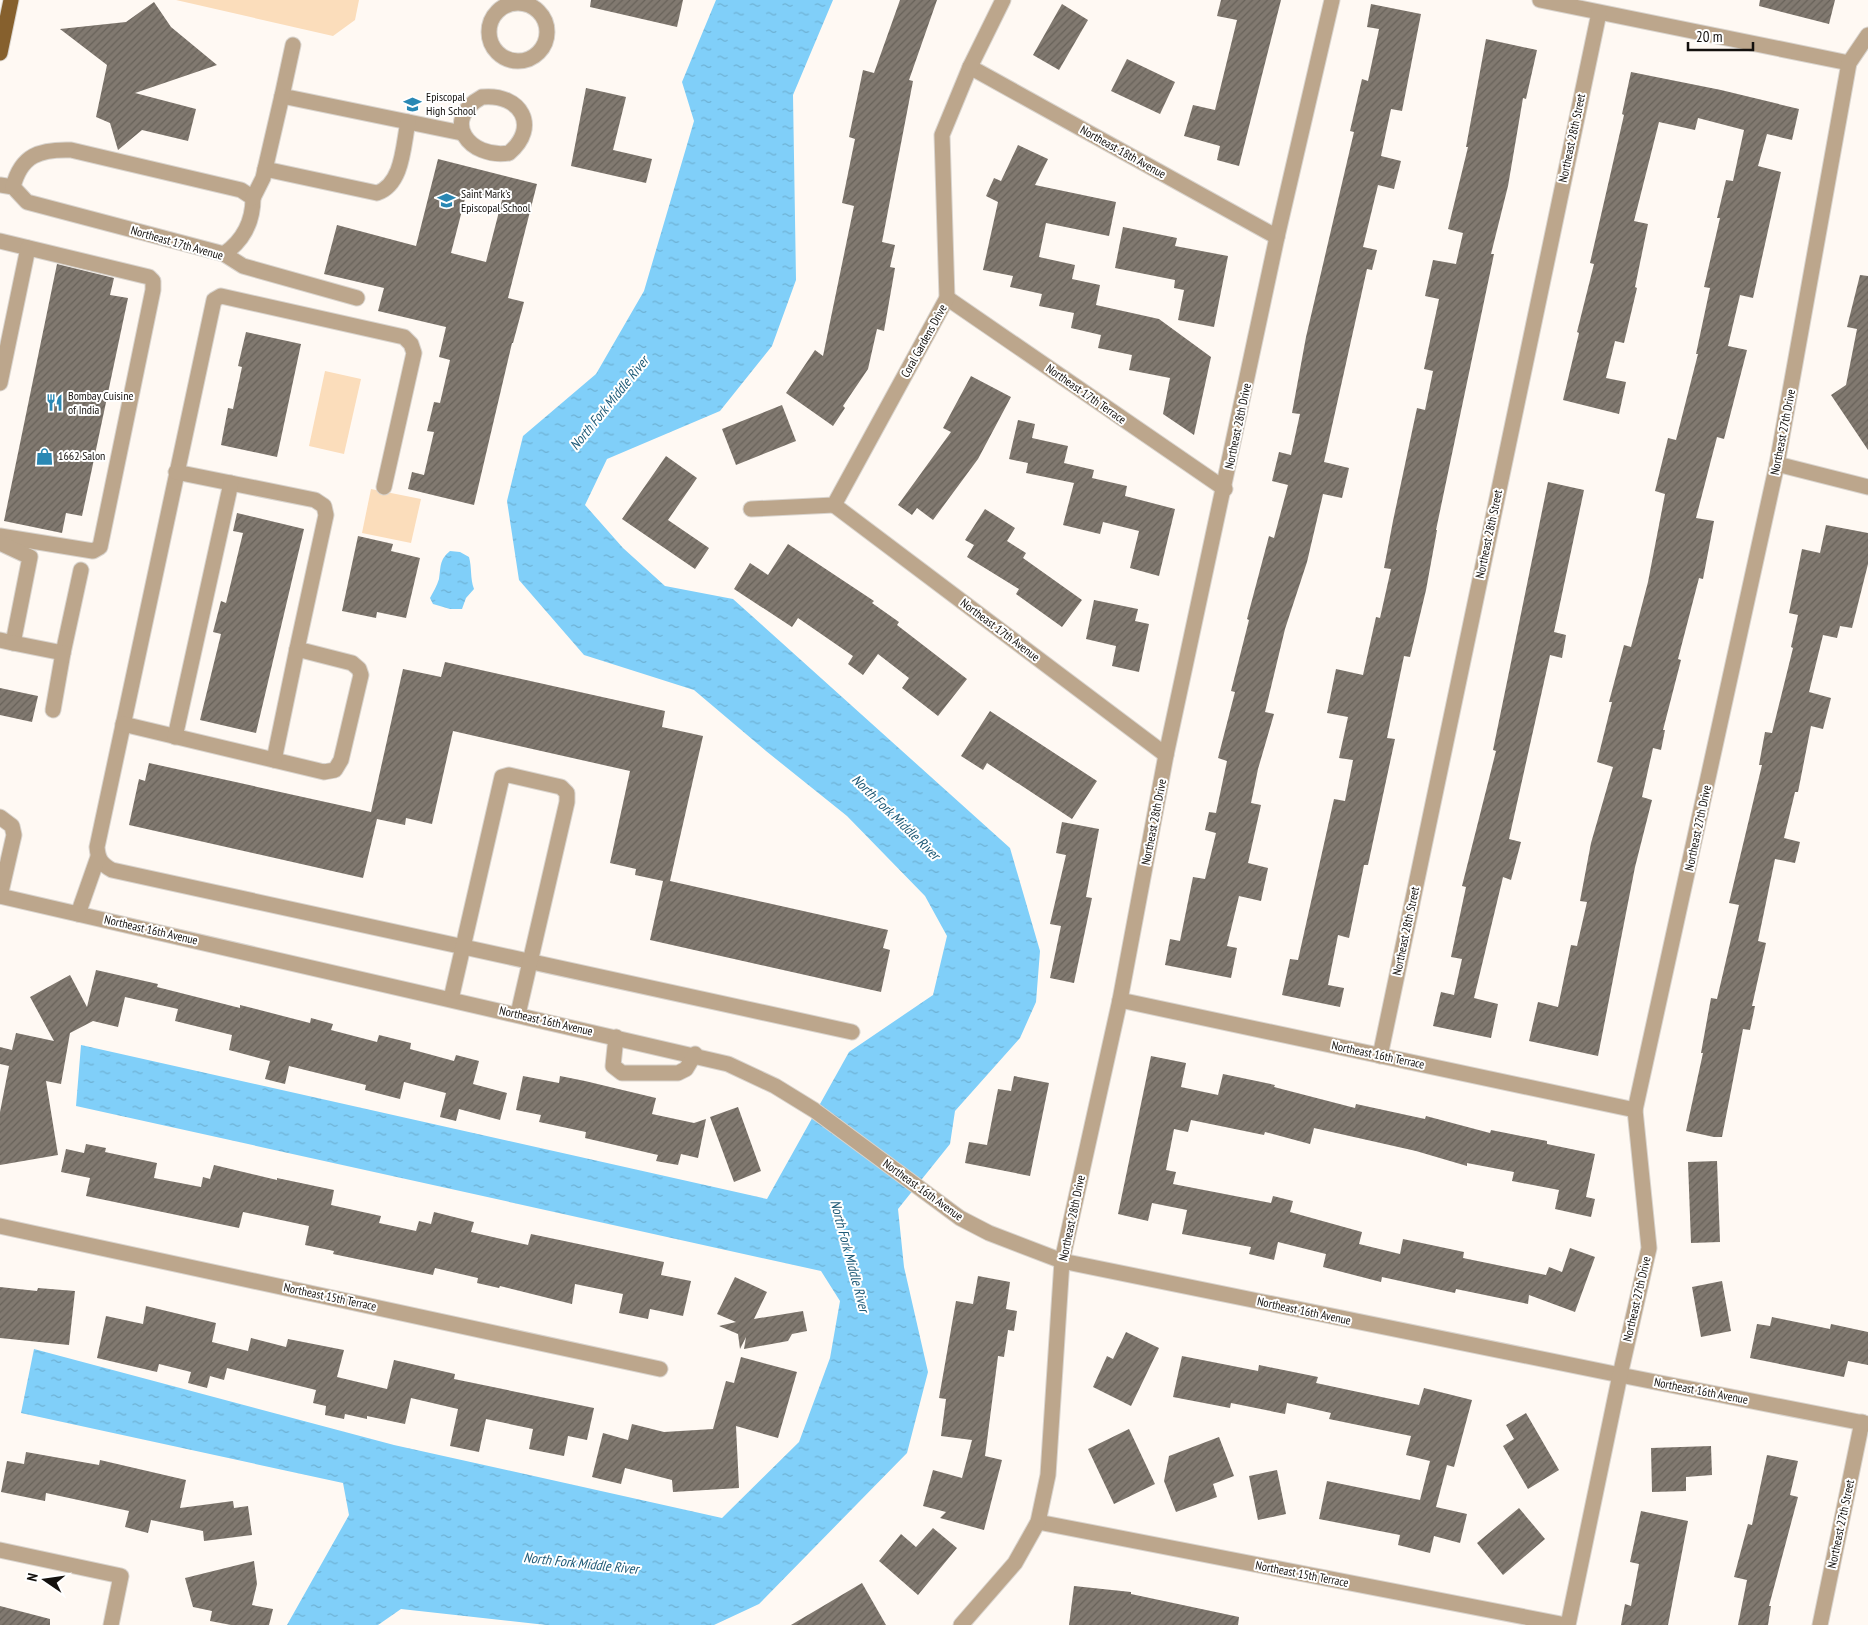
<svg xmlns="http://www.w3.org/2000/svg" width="1868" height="1625" font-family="'PT Sans Narrow',sans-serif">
  <defs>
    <pattern id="water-ripples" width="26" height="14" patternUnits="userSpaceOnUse" patternTransform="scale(1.25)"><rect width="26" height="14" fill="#80cff9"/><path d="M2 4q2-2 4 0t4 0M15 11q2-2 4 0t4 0" fill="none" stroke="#6eb1d4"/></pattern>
    <pattern id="building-hatch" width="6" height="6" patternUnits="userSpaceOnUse" patternTransform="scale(1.25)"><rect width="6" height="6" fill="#817970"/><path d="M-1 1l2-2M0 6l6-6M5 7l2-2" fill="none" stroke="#68625a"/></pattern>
  </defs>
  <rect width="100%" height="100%" fill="#fff9f3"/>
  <g fill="#fbddbb">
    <path d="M176 0H359L355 20 333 36Z"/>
    <path d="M325 371 361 379 344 454 309 446Z"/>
    <path d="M371 489 421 499 411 543 362 533Z"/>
  </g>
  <g fill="url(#water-ripples)">
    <path d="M716 0H833L793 95 796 280 772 346 720 411 607 459 585 505 623 548 665 586 733 599 1010 848 1040 951 1036 1002 1020 1038 955 1111 950 1144 898 1209 904 1267 928 1372 907 1453 759 1604 714 1625H546L401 1609 378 1625H287L349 1515 343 1483 21 1413 34 1349 394 1445 722 1518 799 1442 830 1358 840 1301 821 1271 76 1106 81 1045 767 1199 849 1052 933 995 947 936 925 896 847 816 766 751 694 690 584 655 519 580 507 501 523 436 596 374 644 291 694 121 682 82Z"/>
    <path d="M450 551 460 552 469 557C472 568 470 578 474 589L466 598 462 609H450L433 604 430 598C433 592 437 586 439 579 441 567 439 560 450 551Z"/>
  </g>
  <g fill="url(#building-hatch)" fill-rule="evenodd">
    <path d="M591 0H683L677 27 590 7Z"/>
    <path d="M900 0H937L909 80 913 81 882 242 895 245 890 267 895 268 884 331 877 329 868 369 843 406 845 408 833 426 786 393 815 350 823 356 854 206 842 203 855 139 849 137 863 70 874 73Z"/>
    <path d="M1221 0H1281L1239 166 1217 160 1220 146 1184 136 1193 105 1215 110 1237 20 1217 16Z"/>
    <path d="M1760 0H1835L1829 24 1759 6Z"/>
    <path d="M154 2 171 27 217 65 135 93 196 109 188 141 142 130 118 150 110 123 96 117 107 65 60 29 126 22Z"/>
    <path d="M1062 4 1088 20 1059 70 1033 55Z"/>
    <path d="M1371 4 1421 14 1402 111 1391 109 1381 156 1401 161 1394 189 1378 185 1363 247 1377 250 1372 270 1367 269 1324 462 1349 468 1342 498 1323 494 1307 562 1285 629 1265 712 1274 714 1258 769 1251 803 1261 805 1248 863 1268 868 1261 901 1239 896 1227 946 1237 948 1231 978 1165 965 1170 939 1180 941 1193 877 1205 879 1216 833 1205 830 1209 812 1216 813 1227 761 1218 758 1235 692 1231 691 1249 620 1247 619 1269 536 1274 538 1288 485 1272 481 1279 452 1291 455 1300 414 1292 413 1306 337 1354 132 1350 131 1362 79 1368 81 1379 29 1367 27Z"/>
    <path d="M1486 39 1537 50 1526 99 1523 98 1508 186 1491 254H1494L1436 530H1437L1426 590 1410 657 1404 656 1387 738 1395 739 1368 865H1364L1349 938 1338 935 1328 985 1344 988 1340 1007 1282 995 1290 959 1298 960 1334 799 1345 801 1353 760 1339 758 1348 717 1327 713 1336 669 1363 675 1376 617 1380 618 1391 569 1384 568 1393 521 1417 408 1425 410 1433 371 1424 369 1439 299 1425 296 1433 260 1456 264 1463 233 1448 229 1468 147H1466Z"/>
    <path d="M1127 59 1175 82 1160 114 1111 91Z"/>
    <path d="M1631 72 1721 90 1799 109 1792 140 1767 134 1758 166 1781 172 1753 298 1740 295 1728 346 1747 350 1724 439 1717 437 1696 518 1714 521 1703 579 1699 578 1678 659 1681 660 1663 730H1665L1661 750 1653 748 1642 797 1652 800 1635 867 1598 1056 1529 1041 1538 1002 1558 1007 1571 945 1577 946 1587 902 1580 901 1591 843 1613 767 1597 762 1612 702H1609L1624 645 1631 647 1648 582 1665 494 1655 491 1668 438 1676 440 1698 354H1696L1710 288 1704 287 1720 218H1717L1726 180 1733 181 1744 130 1698 118 1695 130 1659 122 1634 221 1648 224 1635 287 1637 288 1624 343 1615 341 1606 378 1626 382 1619 414 1563 400 1579 333 1577 332 1594 264 1590 263 1624 115 1622 114Z"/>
    <path d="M586 88 626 97 613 150 652 159 646 183 571 166Z"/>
    <path d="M1018 145 1048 159 1035 185 1116 202 1109 236 1046 223 1039 257 1075 265 1072 279 1100 285 1096 305 1159 319 1211 357 1194 435 1163 414 1170 378 1129 370 1132 355 1098 348 1101 335 1071 328 1074 313 1039 306 1042 294 1010 287 1013 276 983 270 998 202 986 196 994 178 1001 181Z"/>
    <path d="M438 159 537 184 508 298 524 302 513 343H512L474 505 408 489 412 472 424 475 434 432 427 431 434 402 440 403 450 360 439 357 446 327 378 311 384 288 324 274 337 225 416 246ZM467 191 502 200 486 262 451 253Z"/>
    <path d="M1123 227 1177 238 1175 246 1228 256 1214 327 1178 320 1184 290 1174 288 1175 280 1115 268Z"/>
    <path d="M57 264 114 278 110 295 128 298 82 516 66 513 62 533 4 521Z"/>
    <path d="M1860 275 1868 276V450L1831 395 1846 385 1857 329 1847 327Z"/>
    <path d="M246 332 301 344 277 457 221 445 228 408 233 409 242 367 238 366Z"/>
    <path d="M971 376 1011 397 978 459 933 520 917 508 912 515 898 505 951 432 943 428Z"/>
    <path d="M782 405 796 441 736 465 722 429Z"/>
    <path d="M1018 420 1035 424 1032 438 1068 446 1064 463 1094 470 1092 478 1127 486 1125 496 1175 509 1159 576 1130 568 1139 531 1103 522 1100 534 1063 525 1074 483 1026 473 1028 463 1009 459Z"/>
    <path d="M666 456 697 478 668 520 709 548 695 569 622 519Z"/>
    <path d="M1548 482 1584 490 1554 632 1566 635 1562 658 1550 655 1509 839 1521 842 1511 880 1503 877 1474 998 1498 1004 1491 1038 1433 1026 1441 992 1454 995 1462 959 1451 957 1466 887 1462 886 1496 751 1493 750Z"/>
    <path d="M985 509 1015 528 1007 541 1026 553 1023 558 1082 600 1062 627 1016 594 1019 589 967 557 974 545 965 540Z"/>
    <path d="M237 513 304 529 256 733 200 720 221 634 213 632 221 601 226 603 243 533 233 531Z"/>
    <path d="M1826 525 1868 533V564L1852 628 1840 626 1837 638 1823 635 1809 692 1831 698 1823 729 1811 726 1798 792H1795L1784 838 1800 842 1795 863 1775 859 1758 941 1766 943 1752 1006H1755L1750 1030 1743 1029 1722 1137H1714L1686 1131 1703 1053H1701L1711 998 1717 999 1739 905 1729 903 1762 765H1759L1765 732 1772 733 1793 648 1791 647 1798 615 1789 613 1802 549 1820 553Z"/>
    <path d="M358 536 393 544 391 551 420 558 406 618 377 612 376 618 342 611Z"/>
    <path d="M788 544 874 601 872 603 899 622 897 625 967 679 938 716 902 688 909 678 878 654 863 675 848 664 853 656 798 618 792 627 734 589 750 563 768 575Z"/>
    <path d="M1094 600 1138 609 1135 621 1149 624 1139 672 1112 666 1116 646 1086 639Z"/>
    <path d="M445 662 665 711 662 727 703 736 670 881 888 930 883 948 890 950 881 992 650 940 663 881 635 875 636 869 610 863 630 771 453 731 432 824 406 818 405 825 377 819 363 878 129 825 139 779 145 781 149 763 371 812 403 669 441 677Z"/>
    <path d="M0 688 38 696 32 722 0 715Z"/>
    <path d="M990 711 1097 781 1072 819 987 763 983 770 961 756Z"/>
    <path d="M1062 822 1099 829 1086 897 1092 898 1074 983 1050 978 1061 926 1050 924 1066 855 1056 853Z"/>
    <path d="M96 970 158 984 157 987 240 1008V1005L310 1023 311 1018 333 1024 331 1030 377 1042 379 1035 411 1043 410 1049 454 1061 456 1055 479 1061 473 1084 507 1093 500 1120 459 1109 456 1121 440 1117 446 1093 404 1082 400 1099 365 1090 366 1085 289 1066 285 1084 265 1079 270 1061 229 1050 232 1035 175 1021 178 1009 125 997 118 1027 93 1021 70 1033 61 1084 46 1081 58 1155 0 1165V1112L9 1066 0 1064V1047L12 1050 16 1033 54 1041 30 997 70 975 87 1007Z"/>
    <path d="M1151 1056 1186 1063 1181 1087 1218 1095 1223 1074 1275 1085 1274 1087 1355 1108 1356 1104 1425 1119 1426 1116 1490 1133 1491 1130 1547 1141V1144L1595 1154 1586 1197 1595 1199 1591 1217 1555 1209 1559 1190 1512 1181 1514 1172 1467 1163V1166L1416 1151 1314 1128 1310 1144 1265 1132 1264 1135 1191 1120 1188 1132 1174 1129 1166 1170 1176 1172 1173 1184 1271 1203 1273 1196 1293 1201 1290 1212 1362 1232 1359 1244 1400 1254 1403 1239 1464 1252 1463 1258 1546 1275 1549 1267 1562 1272 1570 1248 1595 1257 1575 1312 1529 1295 1528 1304 1456 1289 1455 1293 1382 1277 1381 1282 1323 1267 1326 1254 1278 1242 1274 1260 1249 1254 1251 1247 1182 1234 1187 1210 1152 1203 1148 1221 1118 1214Z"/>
    <path d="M523 1076 559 1083 560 1076 585 1081 656 1098 652 1114 694 1123 706 1119 698 1158 681 1154 678 1165 656 1161 658 1155 585 1138 586 1132 539 1122 541 1115 516 1110Z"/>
    <path d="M1014 1076 1049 1083 1030 1176 965 1163 969 1142 987 1145 998 1089 1011 1091Z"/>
    <path d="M738 1107 761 1171 734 1182 710 1117Z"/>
    <path d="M86 1144 106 1148 105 1152 157 1163 154 1178 201 1187 203 1177 210 1179 214 1165 277 1180V1178L334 1190 331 1205 381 1216 379 1223 416 1231 419 1221 431 1224 434 1212 474 1222 471 1232 528 1245 531 1234 664 1262 661 1275 691 1281 683 1316 650 1309 648 1319 619 1313 623 1294 575 1284 572 1304 500 1286 499 1288 477 1283 478 1278 435 1268 433 1275 333 1254 334 1251 305 1245 309 1226 243 1212 239 1228 86 1196 90 1178 61 1172 66 1149 84 1153Z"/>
    <path d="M1717 1161 1720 1242 1691 1243 1688 1162Z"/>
    <path d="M978 1276 1010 1282 1006 1309 1017 1311 1014 1331 1008 1330 1004 1357 998 1356 985 1456 1002 1460 984 1530 940 1518 946 1512 923 1506 933 1470 962 1478 972 1440 941 1436 946 1399 939 1398 956 1301 973 1304Z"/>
    <path d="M735 1277 767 1292 754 1319 803 1311 807 1331 792 1334 788 1341 744 1349 746 1337 740 1349 738 1334 719 1326 736 1322 717 1314Z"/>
    <path d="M1722 1281 1731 1331 1701 1337 1692 1287Z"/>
    <path d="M0 1287 37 1291 38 1288 75 1291 69 1345 0 1338Z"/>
    <path d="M146 1306 216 1323 212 1342 248 1351 251 1338 286 1347 288 1339 344 1350 337 1377 387 1389 394 1360 455 1374 454 1379 594 1408 587 1440 568 1436 564 1456 529 1449 533 1429 486 1419 479 1452 450 1446 458 1409 411 1398 405 1424 367 1416V1419L345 1414 344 1419 325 1415 326 1406 313 1403 316 1390 227 1368 224 1380 210 1376 207 1388 188 1383 191 1372 159 1364 157 1372 97 1358 106 1316 143 1324Z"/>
    <path d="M1772 1317 1830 1329 1831 1324 1868 1332V1365L1848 1361 1844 1377 1750 1358 1757 1324 1770 1326Z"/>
    <path d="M1126 1332 1159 1348 1131 1406 1093 1387 1107 1356 1113 1359Z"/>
    <path d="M1182 1356 1258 1371 1259 1365 1318 1377 1316 1383 1419 1405 1424 1388 1472 1400 1454 1467 1447 1465 1436 1507 1467 1514 1460 1543 1434 1536 1430 1553 1398 1545 1400 1535 1319 1519 1327 1481 1420 1500 1430 1461 1406 1455 1411 1436 1329 1419 1331 1413 1287 1403 1285 1414 1231 1403 1230 1408 1173 1397Z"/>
    <path d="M741 1357 797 1372 778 1438 736 1426 739 1488 673 1492 672 1480 625 1468 621 1484 592 1477 603 1433 628 1440 632 1424 664 1432 713 1429 726 1381 734 1383Z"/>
    <path d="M1526 1413 1559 1470 1528 1489 1503 1446 1514 1439 1506 1425Z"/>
    <path d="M1129 1429 1155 1484 1114 1504 1088 1449Z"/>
    <path d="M1219 1437 1234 1476 1213 1484 1217 1497 1176 1512 1164 1481 1169 1456Z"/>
    <path d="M1711 1446 1712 1475 1686 1477V1491L1652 1492 1651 1448Z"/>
    <path d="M26 1452 99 1465 100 1460 186 1480 180 1508 233 1501 234 1508 248 1506 252 1535 204 1541 203 1531 151 1520 148 1533 125 1527 129 1511 46 1493 45 1501 1 1492 7 1461 24 1464Z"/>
    <path d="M1767 1455 1798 1461 1790 1495 1798 1497 1769 1606H1771L1768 1625H1738L1747 1580 1734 1577 1748 1524 1752 1525Z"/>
    <path d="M1277 1470 1286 1514 1258 1520 1249 1476Z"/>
    <path d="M1519 1508 1545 1539 1503 1575 1477 1543Z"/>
    <path d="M1641 1511 1688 1521 1668 1625H1621L1625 1604 1631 1606 1639 1564 1630 1562Z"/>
    <path d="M933 1528 957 1548 918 1595 879 1561 901 1534 916 1547Z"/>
    <path d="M254 1561 257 1584 252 1605 273 1609 269 1625H231L210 1621 212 1611 193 1607 185 1578Z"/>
    <path d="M862 1583 886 1625H791Z"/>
    <path d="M1074 1586 1131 1592V1594L1239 1617 1238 1625H1069Z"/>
    <path d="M0 1606 50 1619V1625H0Z"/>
  </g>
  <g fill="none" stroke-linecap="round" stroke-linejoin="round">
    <defs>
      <g id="minor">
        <path d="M1540 0 1849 63"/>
        <circle cx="518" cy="32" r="29"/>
        <path d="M293 45 282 96 462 133"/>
        <path d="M970 67 1277 237"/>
        <path d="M482 97C521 93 540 127 509 153 469 159 440 120 482 97Z"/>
        <path d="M265 169 377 193C403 184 403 146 408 122"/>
        <path d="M0 185 13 187 27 202 224 254 243 266 357 298"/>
        <path d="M13 187C21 155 40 149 71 150L241 190 253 198C253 222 244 240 224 254"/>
        <path d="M253 198 263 178 282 96"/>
        <path d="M0 241 149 277 153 281V290L100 547 93 551 0 536"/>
        <path d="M947 298 1225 489"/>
        <path d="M0 383 28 248"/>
        <path d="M1777 464 1868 487"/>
        <path d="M384 487 414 353 411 344 404 337 221 296 214 300 97 847C98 859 101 864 112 870L852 1032"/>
        <path d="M834 505 1166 755"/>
        <path d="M751 509 834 505 947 298 942 135 970 67 1003 0"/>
        <path d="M0 543 30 557 13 643 0 640"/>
        <path d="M13 643 63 653 81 570"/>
        <path d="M53 710 63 653"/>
        <path d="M123 724 324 772 335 770 341 760 361 675 359 669 352 663 297 649 326 515 324 506 315 500 176 472"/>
        <path d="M175 737 231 483"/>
        <path d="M274 760 297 649"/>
        <path d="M0 817 12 826 14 835 0 896"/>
        <path d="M0 896 728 1064 775 1086 814 1110 960 1218 989 1233 1062 1261 1620 1375 1868 1424"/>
        <path d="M78 914 98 857"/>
        <path d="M451 999 502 777 509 775 561 787 567 793V802L518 1014"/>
        <path d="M1120 1000 1635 1110"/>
        <path d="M616 1037 613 1066 622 1073H678L686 1069 695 1054"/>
        <path d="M1380 1056 1599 13"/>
        <path d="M0 1226 660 1369"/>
        <path d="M1038 1522 1566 1625"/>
        <path d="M0 1550 121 1576 111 1625"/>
        <path d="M961 1625 1015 1563 1038 1522 1048 1475 1062 1261 1120 1000 1166 755 1277 237 1332 0"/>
        <path d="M1568 1625 1620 1375 1649 1248 1635 1110 1777 464 1849 63 1868 35"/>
        <path d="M1820 1625 1862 1422"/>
      </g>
      <path id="major" d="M0 53 11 0"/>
    </defs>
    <use href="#minor" stroke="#d9d4ce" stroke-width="17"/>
    <use href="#major" stroke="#d9d4ce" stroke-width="17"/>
    <use href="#minor" stroke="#bca68c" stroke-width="15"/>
    <use href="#major" stroke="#86602d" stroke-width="15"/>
  </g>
  <defs>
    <symbol id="school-bare" viewBox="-9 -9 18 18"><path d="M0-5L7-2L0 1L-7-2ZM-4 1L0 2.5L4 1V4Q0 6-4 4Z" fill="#2a88b4" stroke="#fff" stroke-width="2.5" paint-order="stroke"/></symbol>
    <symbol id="restaurant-bare" viewBox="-9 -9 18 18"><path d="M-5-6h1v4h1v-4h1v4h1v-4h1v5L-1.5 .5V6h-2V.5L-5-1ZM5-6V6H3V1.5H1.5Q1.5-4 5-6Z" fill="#2a88b4" stroke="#fff" stroke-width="2.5" paint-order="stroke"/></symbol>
    <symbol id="shop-bare" viewBox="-9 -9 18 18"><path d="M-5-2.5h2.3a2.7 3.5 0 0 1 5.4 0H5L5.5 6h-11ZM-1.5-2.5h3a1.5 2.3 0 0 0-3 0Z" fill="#2a88b4" stroke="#fff" stroke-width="2.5" paint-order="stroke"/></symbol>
  </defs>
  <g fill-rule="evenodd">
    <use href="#school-bare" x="400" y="92" width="25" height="25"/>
    <use href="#school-bare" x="434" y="188" width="25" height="25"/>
    <use href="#restaurant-bare" x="42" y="390" width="25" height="25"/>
    <use href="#shop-bare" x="32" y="444" width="25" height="25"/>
  </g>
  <g text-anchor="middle" stroke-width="4" stroke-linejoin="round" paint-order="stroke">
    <g font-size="12" fill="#14110e" stroke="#fff" text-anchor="start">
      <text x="426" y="101">Episcopal<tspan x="426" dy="14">High School</tspan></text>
      <text x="461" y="198">Saint Mark's<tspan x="461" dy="14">Episcopal School</tspan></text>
      <text x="68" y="400">Bombay Cuisine<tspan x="68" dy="14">of India</tspan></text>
      <text x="58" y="460">1662 Salon</text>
    </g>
    <g font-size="12" fill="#14110e" stroke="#fff">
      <text transform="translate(1572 138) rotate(-78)" y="4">Northeast 28th Street</text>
      <text transform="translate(1123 152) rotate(29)" y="4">Northeast 18th Avenue</text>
      <text transform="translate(177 243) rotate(16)" y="4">Northeast 17th Avenue</text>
      <text transform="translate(924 341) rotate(-61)" y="4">Coral Gardens Drive</text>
      <text transform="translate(1086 394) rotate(35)" y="4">Northeast 17th Terrace</text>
      <text transform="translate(1238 426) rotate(-78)" y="4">Northeast 28th Drive</text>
      <text transform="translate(1783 432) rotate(-79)" y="4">Northeast 27th Drive</text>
      <text transform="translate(1489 534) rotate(-78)" y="4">Northeast 28th Street</text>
      <text transform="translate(1000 630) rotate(37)" y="4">Northeast 17th Avenue</text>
      <text transform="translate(1154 822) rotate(-79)" y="4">Northeast 28th Drive</text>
      <text transform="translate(1698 828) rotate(-78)" y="4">Northeast 27th Drive</text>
      <text transform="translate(151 930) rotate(13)" y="4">Northeast 16th Avenue</text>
      <text transform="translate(1406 931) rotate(-78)" y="4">Northeast 28th Street</text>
      <text transform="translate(546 1021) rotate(13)" y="4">Northeast 16th Avenue</text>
      <text transform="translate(1378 1055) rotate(12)" y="4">Northeast 16th Terrace</text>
      <text transform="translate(923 1190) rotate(36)" y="4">Northeast 16th Avenue</text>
      <text transform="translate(1072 1218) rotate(-78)" y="4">Northeast 28th Drive</text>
      <text transform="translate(330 1297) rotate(12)" y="4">Northeast 15th Terrace</text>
      <text transform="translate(1637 1299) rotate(-77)" y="4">Northeast 27th Drive</text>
      <text transform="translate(1304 1311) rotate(12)" y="4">Northeast 16th Avenue</text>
      <text transform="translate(1701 1391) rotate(11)" y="4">Northeast 16th Avenue</text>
      <text transform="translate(1841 1524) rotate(-78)" y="4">Northeast 27th Street</text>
      <text transform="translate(1302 1574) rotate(11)" y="4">Northeast 15th Terrace</text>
    </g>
    <g font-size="14" font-style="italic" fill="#1e5a77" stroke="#fff">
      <text transform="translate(609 403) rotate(-51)" y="5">North Fork Middle River</text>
      <text transform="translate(896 817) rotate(44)" y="5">North Fork Middle River</text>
      <text transform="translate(850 1256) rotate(75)" y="5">North Fork Middle River</text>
      <text transform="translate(581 1563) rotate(6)" y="5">North Fork Middle River</text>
    </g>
  </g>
  <g transform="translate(45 1580) rotate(283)" stroke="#ffffff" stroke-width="4" paint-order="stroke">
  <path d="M0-4L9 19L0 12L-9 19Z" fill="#14110e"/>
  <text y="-8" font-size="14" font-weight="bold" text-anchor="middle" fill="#14110e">N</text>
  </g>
  <path d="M1688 42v8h65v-8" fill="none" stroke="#14110e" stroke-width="2.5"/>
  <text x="1696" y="42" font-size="15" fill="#14110e" stroke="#ffffff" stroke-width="4" paint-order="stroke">20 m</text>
</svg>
